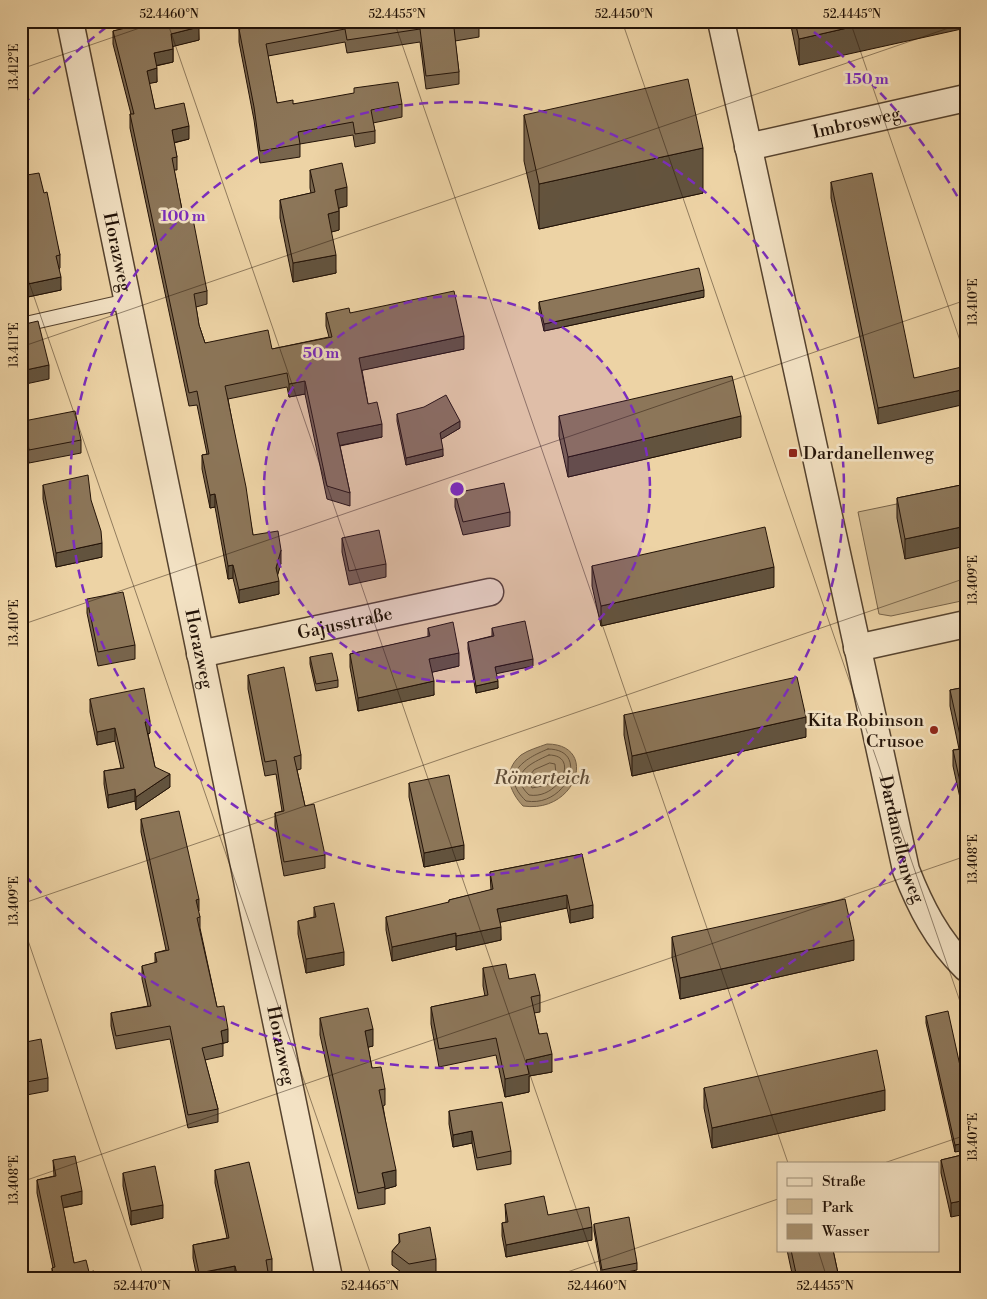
<svg xmlns="http://www.w3.org/2000/svg" width="987" height="1299" font-family="'Libre Bodoni',serif">
  <rect width="100%" height="100%" fill="#edd3a5"/>
  <filter id="stains"><feTurbulence type="fractalNoise" baseFrequency=".004" numOctaves="4"/><feColorMatrix values="0 0 0 0 .2 0 0 0 0 .09 0 0 0 0 .02 0 0 0 .5 -.17"/></filter>
  <radialGradient id="worn" r=".72"><stop offset=".6" stop-color="#630" stop-opacity="0"/><stop offset="1" stop-color="#630" stop-opacity=".3"/></radialGradient>
  <path fill="#cab28a" stroke="#766248" d="M916 500 905 559 966 546V600L891 616 879 614 858 512Z"/>
  <path fill="#a8916f" stroke="#725e45" d="M547 744C599 744 577 814 523 806 509 791 502 771 521 755 528 750 539 747 547 744Z"/>
  <g fill="none" stroke-linecap="round" stroke-linejoin="round">
    <g stroke="#65523b" stroke-width="1">
      <path d="M548 749C591 749 567 808 526 801 499 775 523 759 548 749Z"/>
      <path d="M549 755C581 755 559 800 529 795 507 774 531 763 549 755Z"/>
      <path d="M550 763 555 764 556 774 547 785 532 788 528 778 534 770Z"/>
    </g>
    <defs>
      <path id="lane" d="M21 325 127 301"/>
      <g id="street">
        <path id="s1" d="M70 21 329 1278"/>
        <path id="s2" d="M721 21 906 870C920 906 937 940 966 968"/>
        <path id="s3" d="M748 147 966 98"/>
        <path d="M857 648 966 624"/>
        <path id="s4" d="M200 654 490 592"/>
      </g>
    </defs>
    <use href="#lane" stroke="#55422e" stroke-width="16"/>
    <use href="#street" stroke="#55422e" stroke-width="29"/>
    <use href="#lane" stroke="#f3e2c4" stroke-width="14"/>
    <use href="#street" stroke="#f3e2c4" stroke-width="26"/>
  </g>
  <g fill="#78654d" stroke="#221207">
    <path d="M140 21H198L199 40 173 46V62L156 66 157 82 149 83 155 109 189 139 174 143 177 157V170H174L184 220 207 291V304L196 307 199 325 205 343 272 349 329 337 326 326V313H350L464 349 362 370 368 404 382 437 340 446 350 493V506L327 499 305 394 289 397 287 387 228 399 253 535 281 563 277 576 279 594 239 603 233 578 228 579 215 507 210 508 202 469V455L207 454 197 405 189 406 130 128V114H131L113 44V31L141 25Z"/>
    <path d="M790 21H966L799 65Z"/>
    <path d="M479 24V37L455 41 459 72V84L426 89 420 42 347 53 345 42 268 56 277 103 293 104H402V117L373 123 375 131V143L355 147 353 135 300 144V157L260 163 254 120 239 42V29Z"/>
    <path d="M524 115 703 193 539 229 524 161Z"/>
    <path d="M310 170 347 206 339 208V230L331 232 336 273 293 282 280 218V200L311 193 310 188Z"/>
    <path d="M21 176 44 193 60 255V268L59 269 61 290 23 298 21 291Z"/>
    <path d="M831 182 914 378 878 424 831 198Z"/>
    <path d="M704 297 544 331 539 309V302Z"/>
    <path d="M397 414 460 428 441 439 443 456 406 465 397 421Z"/>
    <path d="M559 416 741 437 568 477 559 436Z"/>
    <path d="M24 421 81 440V453L29 463 24 434Z"/>
    <path d="M966 484 905 559 897 518V498Z"/>
    <path d="M43 485 102 557 56 567 43 499Z"/>
    <path d="M455 493 510 512V526L463 535 455 507Z"/>
    <path d="M342 538 386 564V577L349 585 342 552Z"/>
    <path d="M592 566 774 587 601 626 592 586Z"/>
    <path d="M87 599 135 645V659L98 666 87 613Z"/>
    <path d="M428 628 459 666 432 672 434 695 358 711 350 667V654L428 637Z"/>
    <path d="M492 628 533 666 496 673 498 688 476 693 468 649V642L492 636Z"/>
    <path d="M310 657 338 680V687L316 691 310 664Z"/>
    <path d="M248 675 301 755V769L297 770 305 806 325 855V868L284 876 275 826V813L282 811 276 774 265 776 248 689Z"/>
    <path d="M966 687V806L962 807 953 766V750L959 749 950 706V690Z"/>
    <path d="M90 699 150 733 148 734 155 767 170 787 136 810 135 801 108 808 104 784V771L121 768 115 741 97 745 90 712Z"/>
    <path d="M624 715 806 737 632 776 624 735Z"/>
    <path d="M409 783 464 859 424 867 409 797Z"/>
    <path d="M141 819 199 911 198 912 200 917V928L217 1007 228 1042 223 1043V1056L205 1060 218 1109V1122L188 1128 170 1039 116 1049 111 1026V1013L148 1006 142 979V966L155 963V953L166 950 141 832Z"/>
    <path d="M582 854 593 918 570 923 567 908 500 922 501 940 456 950V946L392 961 386 930V917L449 903V900L491 890 490 872Z"/>
    <path d="M314 907 344 965 306 973 298 934V921L314 917Z"/>
    <path d="M672 937 854 960 680 999 672 957Z"/>
    <path d="M483 968 509 979 540 995V1012L534 1013 539 1034 552 1072 529 1076V1092L505 1097 496 1055 439 1067 431 1024V1007L485 996 483 986Z"/>
    <path d="M926 1016 966 1093 955 1152 926 1023Z"/>
    <path d="M320 1018 373 1046 368 1047 372 1068 385 1089V1105L383 1106 396 1186 385 1189V1204L358 1209 320 1035Z"/>
    <path d="M21 1043 48 1078V1091L21 1096Z"/>
    <path d="M704 1088 885 1110 712 1148 704 1108Z"/>
    <path d="M449 1111 511 1151V1164L477 1170 472 1143 453 1147 449 1124Z"/>
    <path d="M966 1154 951 1217 941 1173V1160Z"/>
    <path d="M53 1160 82 1204 63 1208 74 1263 89 1272 96 1278H52V1268H53L37 1193V1180L54 1176Z"/>
    <path d="M215 1170 272 1259V1272L268 1273 269 1278H197L193 1258V1245L227 1238 215 1183Z"/>
    <path d="M123 1173 163 1218 131 1225 123 1186Z"/>
    <path d="M505 1204 548 1215 592 1240 506 1257 502 1236V1223L506 1222Z"/>
    <path d="M594 1224 637 1263V1270L602 1277 594 1231Z"/>
    <path d="M399 1234 436 1259V1272L409 1278 392 1265V1251L399 1243Z"/>
    <path d="M787 1250H833L839 1278H793Z"/>
  </g>
  <g fill="#62533e" stroke="#221207">
    <path d="M878 21H966V28L799 65V39Z"/>
    <path d="M199 27V40L171 47V34Z"/>
    <path d="M173 49V62L154 66V53Z"/>
    <path d="M157 68V82L147 84V71Z"/>
    <path d="M189 126V139L172 143V130Z"/>
    <path d="M703 148V193L539 229V184Z"/>
    <path d="M347 187V206L335 209V190Z"/>
    <path d="M339 211V230L328 233V214Z"/>
    <path d="M336 255V273L293 282V263Z"/>
    <path d="M61 277V290L23 298V285Z"/>
    <path d="M704 290V297L544 331V324Z"/>
    <path d="M464 336V349L359 371V358Z"/>
    <path d="M49 365V379L21 385V371Z"/>
    <path d="M305 381V394L289 397V384Z"/>
    <path d="M966 389V404L878 424V408Z"/>
    <path d="M741 416V437L568 477V457Z"/>
    <path d="M460 421V428L440 440V433Z"/>
    <path d="M382 424V437L337 446V433Z"/>
    <path d="M443 449V456L406 465V458Z"/>
    <path d="M215 494V507L210 508V495Z"/>
    <path d="M966 526V546L905 559V539Z"/>
    <path d="M102 543V557L56 567V553Z"/>
    <path d="M281 550V563L276 581V568Z"/>
    <path d="M233 565V578L228 579V566Z"/>
    <path d="M774 567V587L601 626V606Z"/>
    <path d="M279 581V594L239 603V590Z"/>
    <path d="M459 653V666L429 673V659Z"/>
    <path d="M533 659V666L495 674V667Z"/>
    <path d="M434 681V695L358 711V698Z"/>
    <path d="M498 681V688L476 693V686Z"/>
    <path d="M806 717V737L632 776V756Z"/>
    <path d="M150 721V733L145 735V722Z"/>
    <path d="M115 728V741L97 745V732Z"/>
    <path d="M170 774V787L136 810V797Z"/>
    <path d="M135 789V801L108 808V795Z"/>
    <path d="M966 790V806L962 807V791Z"/>
    <path d="M464 845V859L424 867V853Z"/>
    <path d="M567 895V908L497 923V909Z"/>
    <path d="M199 899V911L196 912V900Z"/>
    <path d="M593 905V918L570 923V910Z"/>
    <path d="M501 927V940L456 950V936Z"/>
    <path d="M456 933V946L392 961V947Z"/>
    <path d="M854 940V960L680 999V978Z"/>
    <path d="M344 952V965L306 973V959Z"/>
    <path d="M228 1029V1042L221 1044V1031Z"/>
    <path d="M373 1029V1046L365 1048V1031Z"/>
    <path d="M552 1054V1072L529 1076V1092L505 1097V1079L526 1060Z"/>
    <path d="M885 1090V1110L712 1148V1128Z"/>
    <path d="M472 1131V1143L453 1147V1135Z"/>
    <path d="M966 1143V1150L955 1152V1145Z"/>
    <path d="M396 1170V1186L385 1189 382 1173Z"/>
    <path d="M82 1191V1204L61 1208V1196Z"/>
    <path d="M966 1200V1214L951 1217V1203Z"/>
    <path d="M163 1205V1218L131 1225V1211Z"/>
    <path d="M592 1227V1240L506 1257V1245Z"/>
    <path d="M235 1266V1278H199V1273Z"/>
  </g>
  <g fill="#8c7659" stroke="#221207">
    <path d="M142 21H198L199 27 171 34 173 49 154 53 157 68 147 71 155 109 184 103 189 126 172 130 177 157 172 158 184 220 193 219 207 291 194 294 199 325 205 343 268 330 272 349 332 337 326 313 349 308 350 313 454 291 464 336 359 358 368 404 377 402 382 424 337 433 350 493 327 486 305 381 289 384 287 373 225 386 246 487 253 535 278 531 281 550 276 568 279 581 239 590 233 565 228 566 215 494 210 495 202 455 209 454 197 391 189 393 130 114H134L113 31 142 24Z"/>
    <path d="M277 21H478L479 24 454 28 459 72 426 76 420 29 347 40 345 29 266 44 277 103 293 100V104L354 93V88L398 82 402 104 371 110 375 131 355 134 353 122 298 132 300 144 260 151 254 107 239 29Z"/>
    <path d="M795 21H878L799 39Z"/>
    <path d="M688 79 703 148 539 184 524 115Z"/>
    <path d="M342 163 347 187 335 190 339 211 328 214 336 255 293 263 280 200 315 192 310 170Z"/>
    <path d="M39 173 44 193 47 192 60 255 56 256 61 277 23 285 21 278V176Z"/>
    <path d="M872 173 914 378 966 366V389L878 408 831 182Z"/>
    <path d="M699 268 704 290 544 324 539 302Z"/>
    <path d="M38 321 49 365 21 371V325Z"/>
    <path d="M732 376 741 416 568 457 559 416Z"/>
    <path d="M446 395 460 421 440 433 443 449 406 458 397 414 424 407Z"/>
    <path d="M75 411 81 440 29 450 24 421Z"/>
    <path d="M88 475 91 500 101 531 102 543 56 553 43 485Z"/>
    <path d="M504 483 510 512 463 522 455 493Z"/>
    <path d="M966 484V526L905 539 897 498Z"/>
    <path d="M765 527 774 567 601 606 592 566Z"/>
    <path d="M379 530 386 564 349 571 342 538Z"/>
    <path d="M123 592 135 645 98 652 87 599Z"/>
    <path d="M525 621 533 659 495 667 498 681 476 686 468 642 494 636 492 628Z"/>
    <path d="M453 622 459 653 429 659 434 681 358 698 350 654 430 636 428 628Z"/>
    <path d="M332 653 338 680 316 684 310 657Z"/>
    <path d="M284 667 301 755 294 757 305 806 314 804 325 855 284 862 275 813 284 811 276 760 265 762 248 675Z"/>
    <path d="M797 677 806 717 632 756 624 715Z"/>
    <path d="M966 687V790L962 791 953 750 963 749 950 690Z"/>
    <path d="M144 688 150 721 145 722 155 767 170 774 136 797 135 789 108 795 104 771 124 768 115 728 97 732 90 699Z"/>
    <path d="M449 775 464 845 424 853 409 783Z"/>
    <path d="M179 811 199 899 196 900 200 917 197 918 217 1007 224 1006 228 1029 221 1031 223 1043 202 1048 218 1109 188 1115 170 1026 116 1036 111 1013 151 1006 142 966 157 962 155 953 169 950 141 819Z"/>
    <path d="M582 854 593 905 570 910 567 895 497 909 501 927 456 936V933L392 947 386 917 449 902V900L493 889 490 872Z"/>
    <path d="M845 899 854 940 680 978 672 937Z"/>
    <path d="M334 903 344 952 306 959 298 921 316 917 314 907Z"/>
    <path d="M506 964 509 979 535 974 540 995 531 997 539 1034 547 1033 552 1054 526 1060 529 1074 505 1079 496 1038 439 1049 431 1007 488 995 483 968Z"/>
    <path d="M368 1008 373 1029 365 1031 372 1068 381 1067 385 1089 379 1090 396 1170 382 1173 385 1187 358 1193 320 1018Z"/>
    <path d="M948 1011 966 1093V1143L955 1145 926 1016Z"/>
    <path d="M41 1039 48 1078 21 1083V1043Z"/>
    <path d="M877 1050 885 1090 712 1128 704 1088Z"/>
    <path d="M502 1102 511 1151 477 1158 472 1131 453 1135 449 1111Z"/>
    <path d="M966 1154V1200L951 1203 941 1160Z"/>
    <path d="M75 1156 82 1191 61 1196 74 1263 86 1260 89 1272 94 1271 96 1278H54L52 1268 55 1267 37 1180 56 1176 53 1160Z"/>
    <path d="M249 1162 272 1259 266 1260 269 1278H238L235 1266 199 1273 193 1245 229 1238 215 1170Z"/>
    <path d="M155 1166 163 1205 131 1211 123 1173Z"/>
    <path d="M544 1196 548 1215 589 1207 592 1227 506 1245 502 1223 508 1222 505 1204Z"/>
    <path d="M629 1217 637 1263 602 1270 594 1224Z"/>
    <path d="M430 1227 436 1259 409 1264 392 1251 400 1242 399 1234Z"/>
    <path d="M791 1250H833L839 1278H797Z"/>
  </g>
  <path fill="none" stroke="#221207" stroke-width="1" stroke-opacity="0.45" d="M167 21 600 1278M394 21 788 1163M622 21 966 1019M850 21 966 358M21 69 160 21M21 259 372 1278M21 347 966 22M21 625 966 300M21 904 966 578M21 920 144 1278M884 1163 966 1135M21 1182 966 856M818 1250 827 1278M550 1278 778 1199"/>
  <circle cx="457" cy="489" r="193" fill="#7b2cbf" fill-opacity=".12"/>
  <g fill="none" stroke="#7b2cbf" stroke-width="2.5" stroke-dasharray="9 6">
    <circle cx="457" cy="489" r="193"/>
    <circle cx="457" cy="489" r="387"/>
    <path d="M964 770A580 580 0 0 1 23 873M23 105A580 580 0 0 1 112 23M802 23A580 580 0 0 1 964 208"/>
  </g>
  <g fill="#8f2418" stroke="#f3e2c4" stroke-width="2">
    <rect x="788" y="448" width="10" height="10" rx="2.5"/>
    <circle cx="934" cy="730" r="5"/>
  </g>
  <g text-anchor="middle" stroke-width="5" stroke-linejoin="round" paint-order="stroke">
    <g font-size="18" fill="#221207" stroke="#f3e2c4">
      <text dy="6" stroke="none"><textPath href="#s3" startOffset="111">Imbrosweg</textPath></text>
      <text dy="6" stroke="none"><textPath href="#s1" startOffset="236">Horazweg</textPath></text>
      <text dy="6" stroke="none"><textPath href="#s4" startOffset="148">Gajusstraße</textPath></text>
      <text dy="6" stroke="none"><textPath href="#s1" startOffset="641">Horazweg</textPath></text>
      <text dy="6" stroke="none"><textPath href="#s2" startOffset="838">Dardanellenweg</textPath></text>
      <text dy="6" stroke="none"><textPath href="#s1" startOffset="1046">Horazweg</textPath></text>
    </g>
    <g font-size="18" fill="#221207" stroke="#f3e2c4" text-anchor="start">
      <text x="803" y="459">Dardanellenweg</text>
      <text x="924" y="726" text-anchor="end">Kita Robinson<tspan x="924" dy="21">Crusoe</tspan></text>
    </g>
    <g font-size="19" font-style="italic" fill="#5e4b36" stroke="#f3e2c4">
      <text x="542" y="784">Römerteich</text>
    </g>
  </g>
  <circle cx="457" cy="489" r="8" fill="#7b2cbf" stroke="#f3e2c4" stroke-width="2.5"/>
  <g font-size="15" text-anchor="middle" font-weight="bold" fill="#7b2cbf" stroke="#f3e2c4" stroke-width="5" stroke-linejoin="round" paint-order="stroke">
    <text x="867" y="84">150 m</text>
    <text x="183" y="221">100 m</text>
    <text x="321" y="358">50 m</text>
  </g>
  <rect width="987" height="1299" fill="none" stroke="#edd3a5" stroke-width="55"/>
  <rect x="777" y="1162" width="162" height="90" fill="#f3e2c4" stroke="#9f8f78"/>
  <rect x="787" y="1178" width="25" height="8" fill="#f3e2c4" stroke="#9f8f78"/>
  <text x="822" y="1186" font-size="15" fill="#221207">Straße</text>
  <rect x="787" y="1199" width="25" height="15" fill="#cab28a" stroke="#9f8f78"/>
  <text x="822" y="1212" font-size="15" fill="#221207">Park</text>
  <rect x="787" y="1224" width="25" height="15" fill="#a8916f" stroke="#9f8f78"/>
  <text x="822" y="1236" font-size="15" fill="#221207">Wasser</text>
  <rect x="28" y="28" width="932" height="1244" fill="none" stroke="#221207" stroke-width="2"/>
  <g font-size="12" text-anchor="middle" fill="#221207">
    <text x="169" y="18">52.4460°N</text>
    <text x="397" y="18">52.4455°N</text>
    <text x="624" y="18">52.4450°N</text>
    <text x="852" y="18">52.4445°N</text>
    <text transform="translate(14 67) rotate(-90)" y="4">13.412°E</text>
    <text transform="translate(973 302) rotate(-90)" y="4">13.410°E</text>
    <text transform="translate(14 345) rotate(-90)" y="4">13.411°E</text>
    <text transform="translate(973 580) rotate(-90)" y="4">13.409°E</text>
    <text transform="translate(14 623) rotate(-90)" y="4">13.410°E</text>
    <text transform="translate(973 859) rotate(-90)" y="4">13.408°E</text>
    <text transform="translate(14 901) rotate(-90)" y="4">13.409°E</text>
    <text transform="translate(973 1137) rotate(-90)" y="4">13.407°E</text>
    <text transform="translate(14 1180) rotate(-90)" y="4">13.408°E</text>
    <text x="142" y="1290">52.4470°N</text>
    <text x="370" y="1290">52.4465°N</text>
    <text x="597" y="1290">52.4460°N</text>
    <text x="825" y="1290">52.4455°N</text>
  </g>
  <rect width="100%" height="100%" filter="url(#stains)"/>
  <rect width="100%" height="100%" fill="url(#worn)"/>
</svg>
